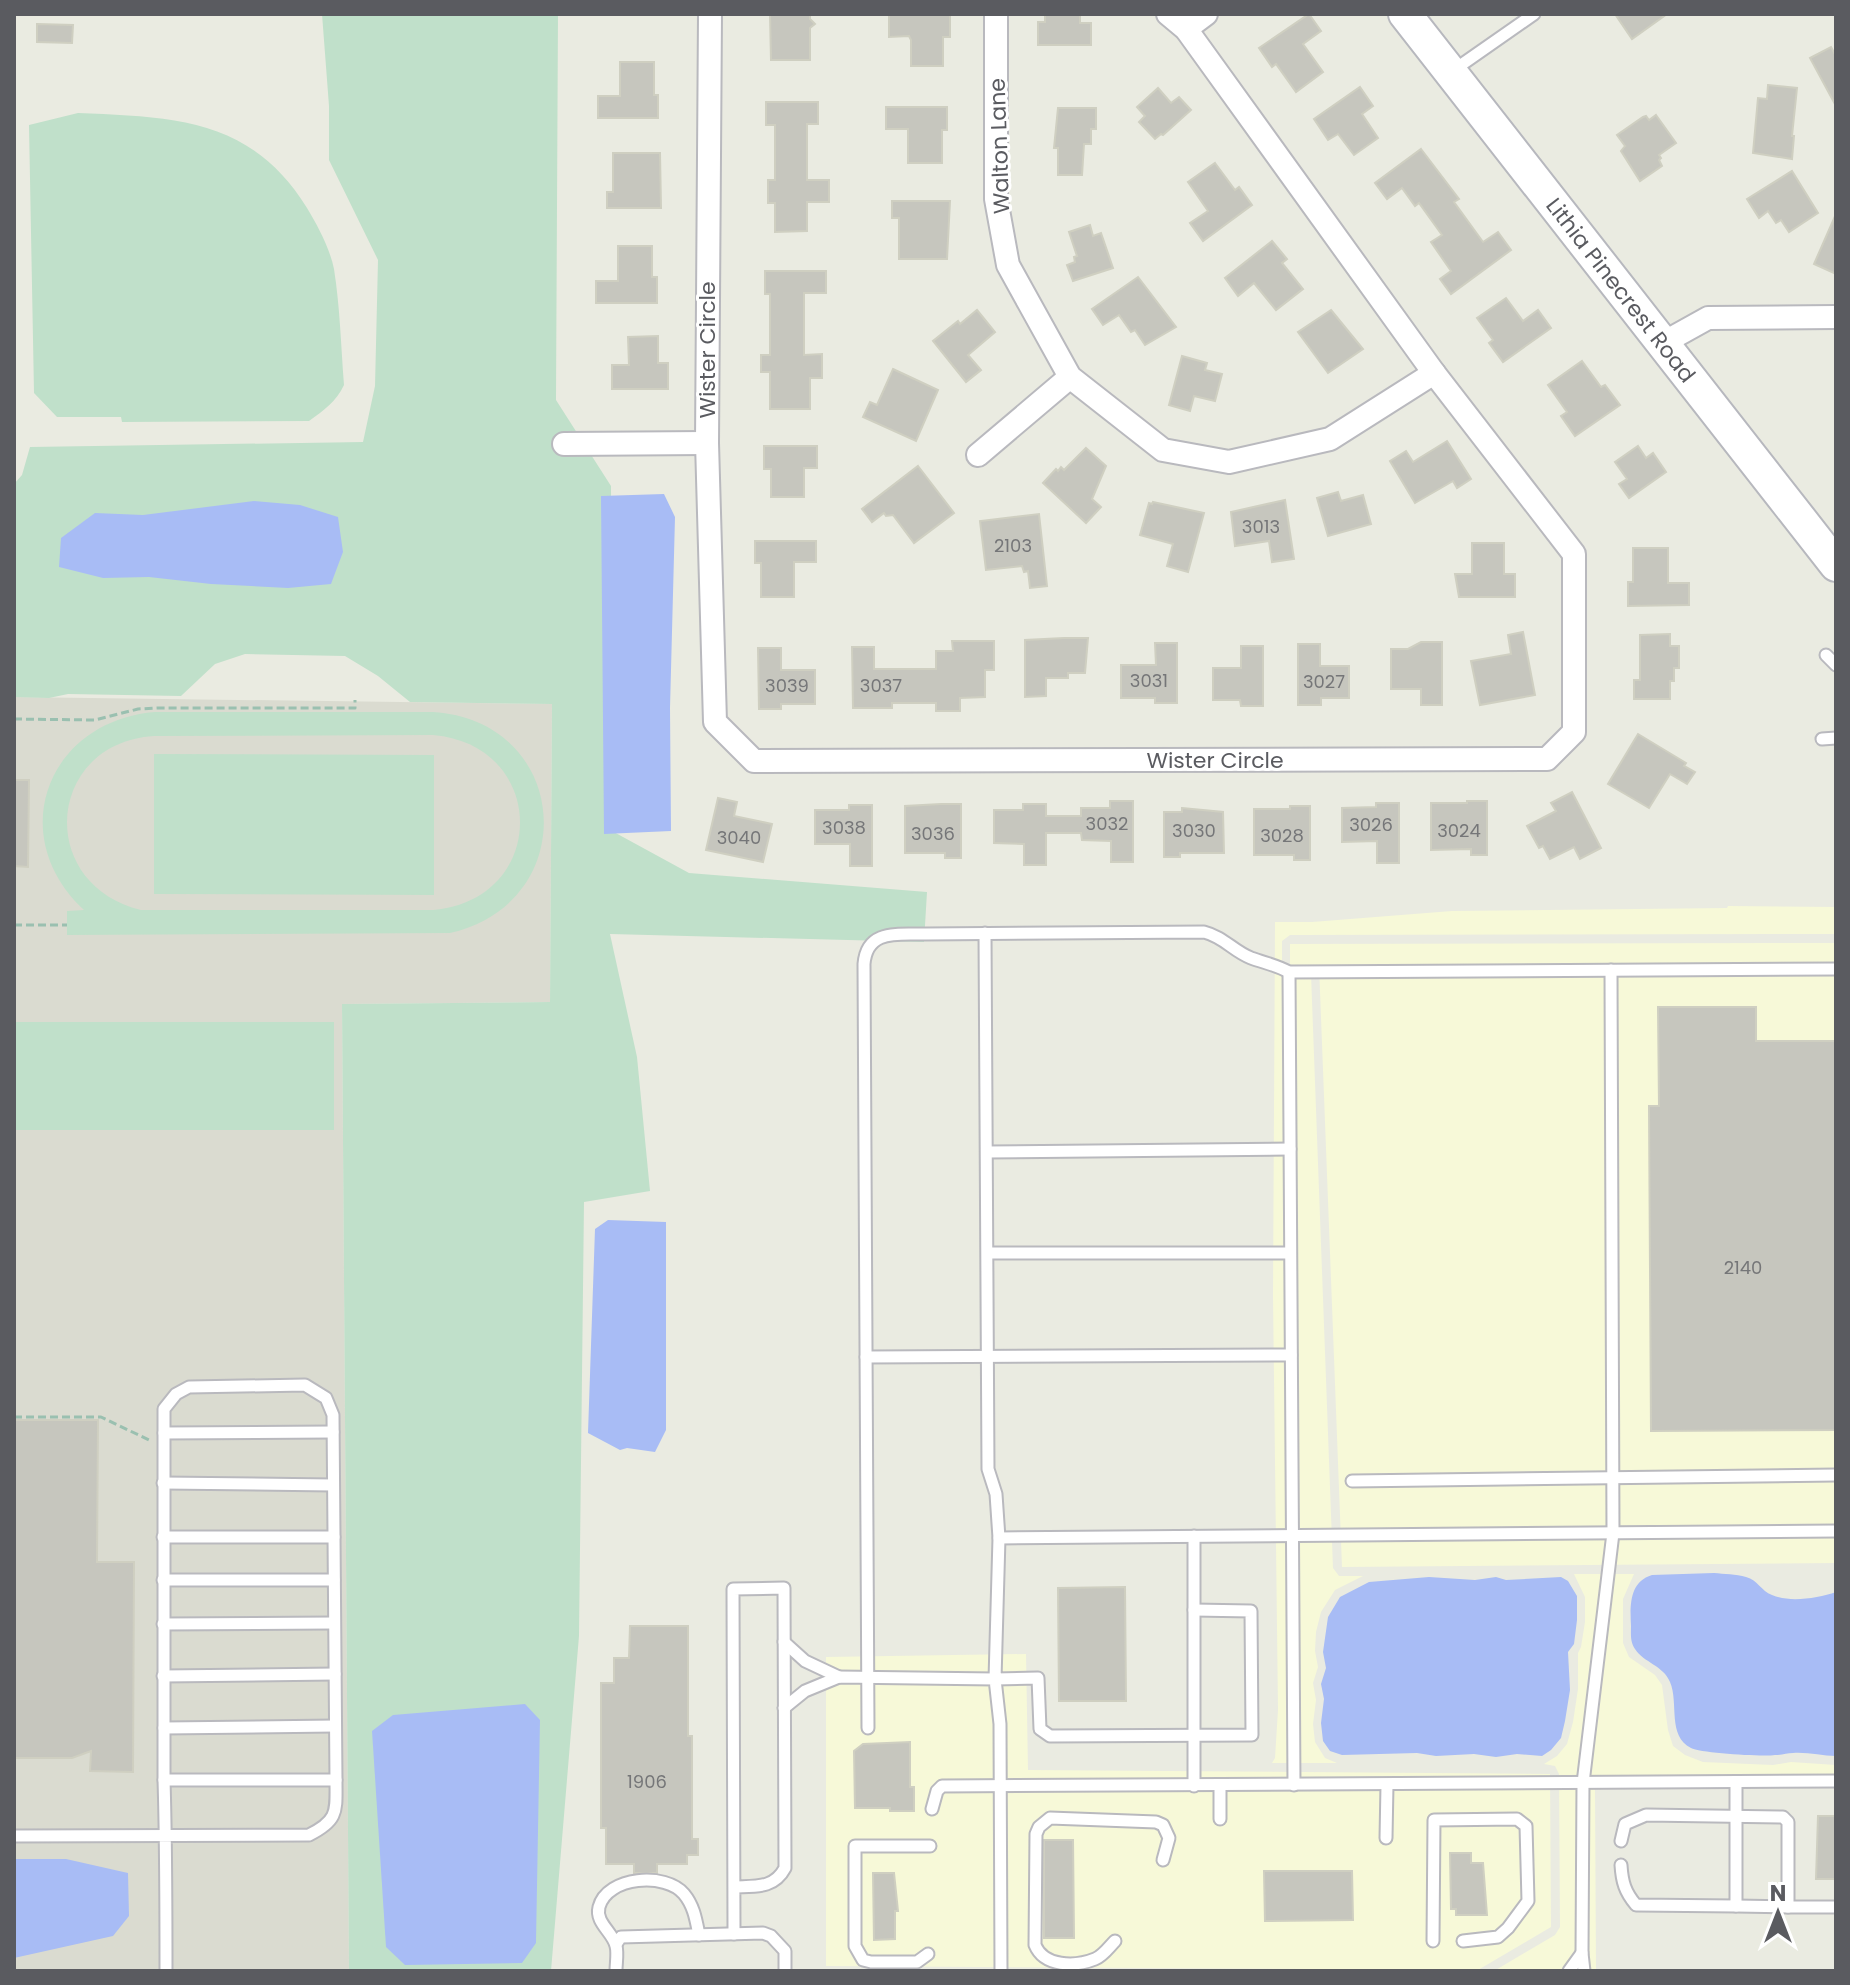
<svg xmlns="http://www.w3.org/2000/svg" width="1850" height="1985" font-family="Poppins,sans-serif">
  <rect width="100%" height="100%" fill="#eaebe1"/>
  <g fill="#f7f9d8">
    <path d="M1728 906 1836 907V934L1290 935 1282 941V965L1311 974 1333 1568 1339 1576H1363L1335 1590 1321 1612 1316 1632 1315 1651 1318 1667 1313 1683 1316 1700 1313 1724 1315 1742 1325 1758 1337 1763H1272L1275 1758 1278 1710 1273 1296 1275 922H1312L1452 911 1727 908Z"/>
    <path d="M1836 943V1563L1342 1567 1319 965H1290V944Z"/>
    <path d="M1574 1574H1634L1623 1599V1643L1629 1657 1655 1675 1662 1685 1668 1730 1673 1746 1685 1755 1703 1762 1773 1765 1791 1762 1836 1765V1786L1595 1789 1596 1971H1494L1555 1935 1560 1927 1559 1774 1555 1766 1544 1764 1557 1756 1567 1744 1573 1722 1578 1689V1653L1581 1647 1585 1622V1597Z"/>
    <path d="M1026 1654 1028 1770 1550 1774 1551 1927 1478 1970 826 1966V1657Z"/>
  </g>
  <path fill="#dadbd0" d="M14 697 552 704 550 1002 342 1004 349 1971H14Z"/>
  <g fill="#c0e0ca" fill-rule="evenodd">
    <path d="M322 14H558L556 400 611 486 612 831 689 873 927 892 924 942 610 934 637 1057 650 1191 584 1202 579 1636 551 1971H349L342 1004 550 1002 552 704 410 702 378 676 345 656 245 654 215 664 181 696 68 694 49 698 14 697V484L22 475 30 447 363 442 375 386 378 260 329 160V106Z"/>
    <path d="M78 113C173 117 252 118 307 208 318 226 330 249 334 269 340 307 341 346 344 385 336 402 324 410 309 421L122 422 121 417H57L34 393 29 125Z"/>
    <path d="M155 712H433C571 721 584 902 450 933L67 935V911L84 910C4 836 47 721 155 712ZM433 735C549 745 549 900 433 910H141C35 884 46 743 154 736Z"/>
    <path d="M154 754 434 755V895L154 894Z"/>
    <rect x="14" y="1022" width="320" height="108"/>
  </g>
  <g fill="#a8bcf5">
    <path d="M664 494 675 517 670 708 671 831 604 834 601 496Z"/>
    <path d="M254 501 300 505 338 517 343 552 331 584 288 588 211 584 149 577 103 578 59 567 61 538 95 513 143 515Z"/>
    <path d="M608 1220 666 1222V1430L655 1452 627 1448 620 1450 588 1433 595 1229Z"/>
    <path d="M1714 1573C1724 1574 1736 1574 1746 1577 1758 1580 1761 1591 1772 1595 1790 1603 1818 1598 1836 1592V1756C1822 1756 1808 1752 1793 1753 1787 1753 1782 1755 1775 1755 1763 1757 1700 1753 1691 1748 1667 1736 1679 1703 1670 1682 1663 1665 1644 1663 1635 1649 1630 1642 1631 1634 1631 1626 1630 1606 1629 1582 1652 1575Z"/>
    <path d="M1429 1577 1475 1580 1496 1577 1506 1580 1561 1577 1568 1581 1577 1596V1620L1574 1644 1568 1652 1570 1690 1565 1721 1561 1738 1551 1750 1542 1756 1517 1754 1496 1757 1474 1754 1436 1756 1417 1753 1342 1755 1330 1751 1323 1741 1321 1723 1324 1699 1321 1684 1326 1668 1323 1652 1328 1617 1340 1597 1369 1582Z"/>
    <path d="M525 1704 540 1720 536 1943 522 1963 405 1965 386 1947 372 1731 393 1715Z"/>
    <path d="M14 1859H66L128 1873 129 1916 113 1936 14 1958Z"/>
  </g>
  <g fill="#c6c6be" stroke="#cfcfc1" stroke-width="2">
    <path d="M770 14H810V19L815 24 810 28V60H771Z"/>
    <path d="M889 14H950V37H943V66H911V40L909 36 889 37Z"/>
    <path d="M1045 14H1080V23H1091V45H1038V22H1045Z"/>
    <path d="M1309 14 1321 31 1303 44 1323 72 1296 92 1276 64 1272 67 1259 48Z"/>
    <path d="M1615 14H1667L1632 39Z"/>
    <path d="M37 24 73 25 72 43 37 42Z"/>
    <path d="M1831 47 1836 56V106L1810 58Z"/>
    <path d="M620 62H654V95H658V118H598V96H620Z"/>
    <path d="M1768 85 1797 88 1792 136H1794L1792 159 1753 153 1758 98 1767 99Z"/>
    <path d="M1360 87 1373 106 1362 114 1378 138 1354 155 1338 134 1328 140 1314 119Z"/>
    <path d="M1158 88 1171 103 1179 97 1191 110 1163 135 1161 134 1155 139 1139 122 1145 116 1137 107Z"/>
    <path d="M766 102H818V124H807V180H829V202H807V231L775 232V203H768V180H775V125H766Z"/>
    <path d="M886 107H947V130H942V163H908V129H886Z"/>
    <path d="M1058 108H1096V129H1091V144H1084L1082 175H1058V148H1054Z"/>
    <path d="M1656 115 1676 143 1659 155 1661 158 1659 160 1662 166 1640 181 1621 151 1625 146 1617 135 1643 117 1646 116 1649 120Z"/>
    <path d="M1421 149 1459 199 1454 202 1483 242 1498 232 1511 250 1451 294 1440 279 1451 271 1431 242 1442 235 1419 203 1415 206 1402 188 1387 199 1375 183Z"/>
    <path d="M613 153H660L661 208H607V192H613Z"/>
    <path d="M1215 163 1235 190 1239 187 1252 205 1203 241 1190 223 1208 211 1188 182Z"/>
    <path d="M1792 171 1818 213 1789 232 1781 220 1776 223 1768 211 1759 218 1747 199Z"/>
    <path d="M892 201H950L947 259H899V218H892Z"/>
    <path d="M1836 214V274L1814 264Z"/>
    <path d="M1090 225 1093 236 1101 233 1113 268 1073 281 1067 265 1075 262 1074 257 1077 256 1069 232Z"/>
    <path d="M1272 241 1287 259 1282 263 1303 289 1276 310 1254 283 1238 296 1225 278Z"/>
    <path d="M618 246H652V277H657V303H596V281H618Z"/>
    <path d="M765 271H826V293H804V355L822 354V378H810V409H770V372H761V355H770V294H765Z"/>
    <path d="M1138 277 1176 327 1145 345 1135 330 1131 332 1119 315 1103 325 1092 309Z"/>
    <path d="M1506 298 1523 321 1538 310 1551 328 1503 362 1489 343 1493 340 1477 318Z"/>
    <path d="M977 310 995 332 968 355 981 370 966 382 933 341 958 321 960 324Z"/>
    <path d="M1331 310 1363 349 1328 373 1298 332Z"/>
    <path d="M658 336V363H668V389H612V365H629L628 337Z"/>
    <path d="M1182 356 1207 363 1205 370 1222 374 1215 401 1194 396 1190 411 1169 405Z"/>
    <path d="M1582 361 1601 387 1605 385 1620 405 1575 436 1561 416 1567 412 1548 385Z"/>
    <path d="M893 369 938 390 916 441 863 417 870 402 877 405Z"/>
    <path d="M1447 441 1471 479 1457 488 1453 481 1415 503 1390 461 1406 451 1413 462Z"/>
    <path d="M764 446H817V468H804V497H771V469H764Z"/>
    <path d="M1638 446 1646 458 1653 453 1666 472 1629 498 1619 484 1627 479 1615 462Z"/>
    <path d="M1086 448 1106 466 1092 499 1101 507 1086 523 1043 483 1056 469 1058 471 1061 467 1064 470Z"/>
    <path d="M918 466 954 513 914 543 893 515 886 516 884 513 872 522 862 509Z"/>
    <path d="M1338 492 1341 501 1363 495 1371 524 1328 536 1317 498Z"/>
    <path d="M1285 500 1294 559 1272 562 1269 541 1235 546 1231 512Z"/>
    <path d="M1153 502 1204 513 1188 572 1167 566 1173 544 1140 535 1149 503 1152 504Z"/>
    <path d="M1039 514 1047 586 1030 588 1028 571 1024 572 1022 566 986 570 980 521Z"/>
    <path d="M755 541H816V562H794V597H761V563H755Z"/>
    <path d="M1472 543H1504V574H1515V597H1459L1455 574H1472Z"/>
    <path d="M1633 548H1668V583H1689V605L1628 606V582H1633Z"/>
    <path d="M1523 632 1535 695 1480 705 1471 661 1511 654 1508 635Z"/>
    <path d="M1670 634V646H1679V668H1674V681H1670V699H1634V680H1640V635Z"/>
    <path d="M1064 638H1088L1085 673H1068V678H1046V696L1025 697V640Z"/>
    <path d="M952 641H994V670H985V697L960 698V711H936V703H892V708H853L852 647H874V669H936V651H953Z"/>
    <path d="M1421 642H1442V705H1421V689H1391V649H1408Z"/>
    <path d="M1155 643H1177V703H1155V698H1121V665H1156Z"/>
    <path d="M1298 644H1320V666H1349V698H1321V705H1298Z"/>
    <path d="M1241 646H1263V706H1241L1240 700H1213V668H1241Z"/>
    <path d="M758 648H781V670H815V704H781V709H759Z"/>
    <path d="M1638 734 1686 763 1684 766 1695 772 1687 784 1670 774 1649 808 1608 784Z"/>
    <path d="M14 780H29L28 867 14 866Z"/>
    <path d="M1572 792 1601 848 1580 859 1574 847 1550 859 1543 846 1539 848 1527 826 1556 811 1551 803Z"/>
    <path d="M718 798 737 802 734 816 772 824 763 862 706 850Z"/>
    <path d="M1110 801H1133V862H1111V841L1082 840 1081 833H1046V865H1024V844L994 843V810H1023V804H1046V816H1081V808H1110Z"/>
    <path d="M1467 801H1487V855H1471V849L1431 850V803H1467Z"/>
    <path d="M1376 803H1399V863H1377V841L1342 842V808L1376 807Z"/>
    <path d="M941 804H961V858H945V853H905V806Z"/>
    <path d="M849 805H872V866H850V844H815V810H849Z"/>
    <path d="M1290 806H1310V860H1294V855H1254V809H1290Z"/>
    <path d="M1182 808 1223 812 1224 853H1180V857H1164V812H1182Z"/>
    <path d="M1658 1007H1756V1041H1836V1430L1651 1431 1649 1106H1659Z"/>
    <path d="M14 1420H98L97 1562H134L133 1772 90 1771 91 1751 72 1758H14Z"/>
    <path d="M1125 1587 1126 1701H1059L1058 1588Z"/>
    <path d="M630 1626H688V1736H692V1839H698V1855H687V1864H657V1873H634V1864H606V1828H601V1683H614V1658H629Z"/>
    <path d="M910 1742V1787H914V1811H890V1808H855L854 1751 863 1744Z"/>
    <path d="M1818 1816H1836V1879H1816Z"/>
    <path d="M1044 1840H1073L1074 1938H1044Z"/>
    <path d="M1450 1853H1471V1863H1483L1487 1915H1456V1909H1451Z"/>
    <path d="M1264 1871H1352L1353 1920 1265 1921Z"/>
    <path d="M873 1873H894L898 1911H895V1939L874 1940Z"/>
  </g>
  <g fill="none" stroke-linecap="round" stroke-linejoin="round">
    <defs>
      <g id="service">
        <path d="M1451 72 1534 14"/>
        <path d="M1826 655 1836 665"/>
        <path d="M1822 739 1836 738"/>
        <path d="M985 933 988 1469 996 1494 999 1538 995 1679 1038 1678 1040 1729 1050 1736 1252 1735 1251 1611 1194 1610"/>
        <path d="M1289 972 1294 1785"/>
        <path d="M987 1152 1290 1149"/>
        <path d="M988 1253H1290"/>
        <path d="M866 1357 1291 1355"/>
        <path d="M164 1433 333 1432"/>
        <path d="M1352 1481 1836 1475"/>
        <path d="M163 1483 333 1485"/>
        <path d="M1194 1536V1786"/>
        <path d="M163 1537H334"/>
        <path d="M999 1538 1836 1531"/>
        <path d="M163 1580H334"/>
        <path d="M163 1624 334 1623"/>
        <path d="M784 1642 805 1661 839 1677"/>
        <path d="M163 1676 335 1674"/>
        <path d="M784 1708 805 1691 839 1677 995 1679 1000 1724 1001 1971"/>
        <path d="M164 1728 335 1726"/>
        <path d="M868 1728 864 964C867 928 899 935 926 934L1204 932C1224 937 1233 951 1251 958 1265 963 1276 965 1289 972L1836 969"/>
        <path d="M164 1780H336"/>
        <path d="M1220 1786V1819"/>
        <path d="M932 1809 937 1791 942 1786 1836 1781"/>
        <path d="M14 1836 309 1835C339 1820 336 1811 336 1780L333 1415 326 1398 305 1385 189 1387 176 1394 164 1409V1780C166 1843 166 1907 166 1971"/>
        <path d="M1386 1838 1387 1785"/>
        <path d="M1621 1841 1625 1824 1646 1815 1783 1817 1788 1822V1907L1736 1906"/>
        <path d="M1621 1865C1622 1882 1625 1892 1636 1905L1736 1906V1782"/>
        <path d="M1788 1907H1836"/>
        <path d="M734 1934 733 1589 784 1588 785 1868C774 1889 755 1886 734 1887"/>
        <path d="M1115 1941C1109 1947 1103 1956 1095 1959 1075 1967 1044 1967 1035 1945L1036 1834 1039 1827 1050 1818 1156 1822 1163 1825 1169 1838 1163 1860"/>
        <path d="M1433 1941 1434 1820 1517 1819 1526 1826 1528 1901 1508 1928 1498 1937 1463 1941"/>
        <path d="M616 1944 621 1937 763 1933 771 1936 785 1951V1971"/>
        <path d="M928 1954 917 1962H871L863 1960 855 1946V1846H930"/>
        <path d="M616 1971C616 1963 618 1953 616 1946 613 1932 595 1923 599 1907 607 1876 666 1872 684 1894 694 1906 696 1920 699 1935"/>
        <path d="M1569 1971 1582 1953"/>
        <path d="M1584 1971 1582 1953 1583 1783 1613 1533 1611 970"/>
      </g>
      <g id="minor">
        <path d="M710 14 707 443 715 722 754 761 1547 759 1574 732V554L1434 373 1186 29 1168 14"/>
        <path d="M996 14V199L1008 265 1070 377 1163 450 1229 462 1330 439 1434 373"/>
        <path d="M1186 29 1206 14"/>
        <path d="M1663 343 1708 318 1836 317"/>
        <path d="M564 444 707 443"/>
        <path d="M978 455 1070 377"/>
      </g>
      <path id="secondary" d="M1405 14 1836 565"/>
    </defs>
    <use href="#service" stroke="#b9b9be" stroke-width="15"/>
    <use href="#minor" stroke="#b9b9be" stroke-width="26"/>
    <use href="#secondary" stroke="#b7b8be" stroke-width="36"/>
    <g stroke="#9ac0b0" stroke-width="3" stroke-dasharray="8 4" stroke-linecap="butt">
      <path d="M14 719 95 720 138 709 158 708H355V700"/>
      <path d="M14 925H67"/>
      <path d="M14 1417H101L149 1440"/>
    </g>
    <use href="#service" stroke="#fff" stroke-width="11"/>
    <use href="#minor" stroke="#fff" stroke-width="22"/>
    <use href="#secondary" stroke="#fff" stroke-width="32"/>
  </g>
  <g text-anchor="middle" stroke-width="6" stroke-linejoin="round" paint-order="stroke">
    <g font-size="18" fill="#757678">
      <text x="1261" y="533">3013</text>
      <text x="1013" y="552">2103</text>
      <text x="1149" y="687">3031</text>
      <text x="1324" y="688">3027</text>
      <text x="787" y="692">3039</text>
      <text x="881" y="692">3037</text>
      <text x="1107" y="830">3032</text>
      <text x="1371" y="831">3026</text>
      <text x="844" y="834">3038</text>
      <text x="1194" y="837">3030</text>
      <text x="1459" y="837">3024</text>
      <text x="933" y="840">3036</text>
      <text x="1282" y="842">3028</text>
      <text x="739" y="844">3040</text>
      <text x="1743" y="1274">2140</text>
      <text x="647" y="1788">1906</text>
    </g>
    <g font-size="22" fill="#5a5b60" stroke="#fff">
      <text transform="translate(999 146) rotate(-92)" y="8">Walton Lane</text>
      <text transform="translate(1621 290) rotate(52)" y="8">Lithia Pinecrest Road</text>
      <text transform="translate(707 350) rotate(-90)" y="8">Wister Circle</text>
      <text x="1215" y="768">Wister Circle</text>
    </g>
  </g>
  <rect width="1850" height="1985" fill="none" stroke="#5a5b60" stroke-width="32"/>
  <g transform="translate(1778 1913)" stroke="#ffffff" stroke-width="6" paint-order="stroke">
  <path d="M0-6L14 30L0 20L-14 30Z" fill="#5a5b60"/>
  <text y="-12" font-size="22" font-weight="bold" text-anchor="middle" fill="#5a5b60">N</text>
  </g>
</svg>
